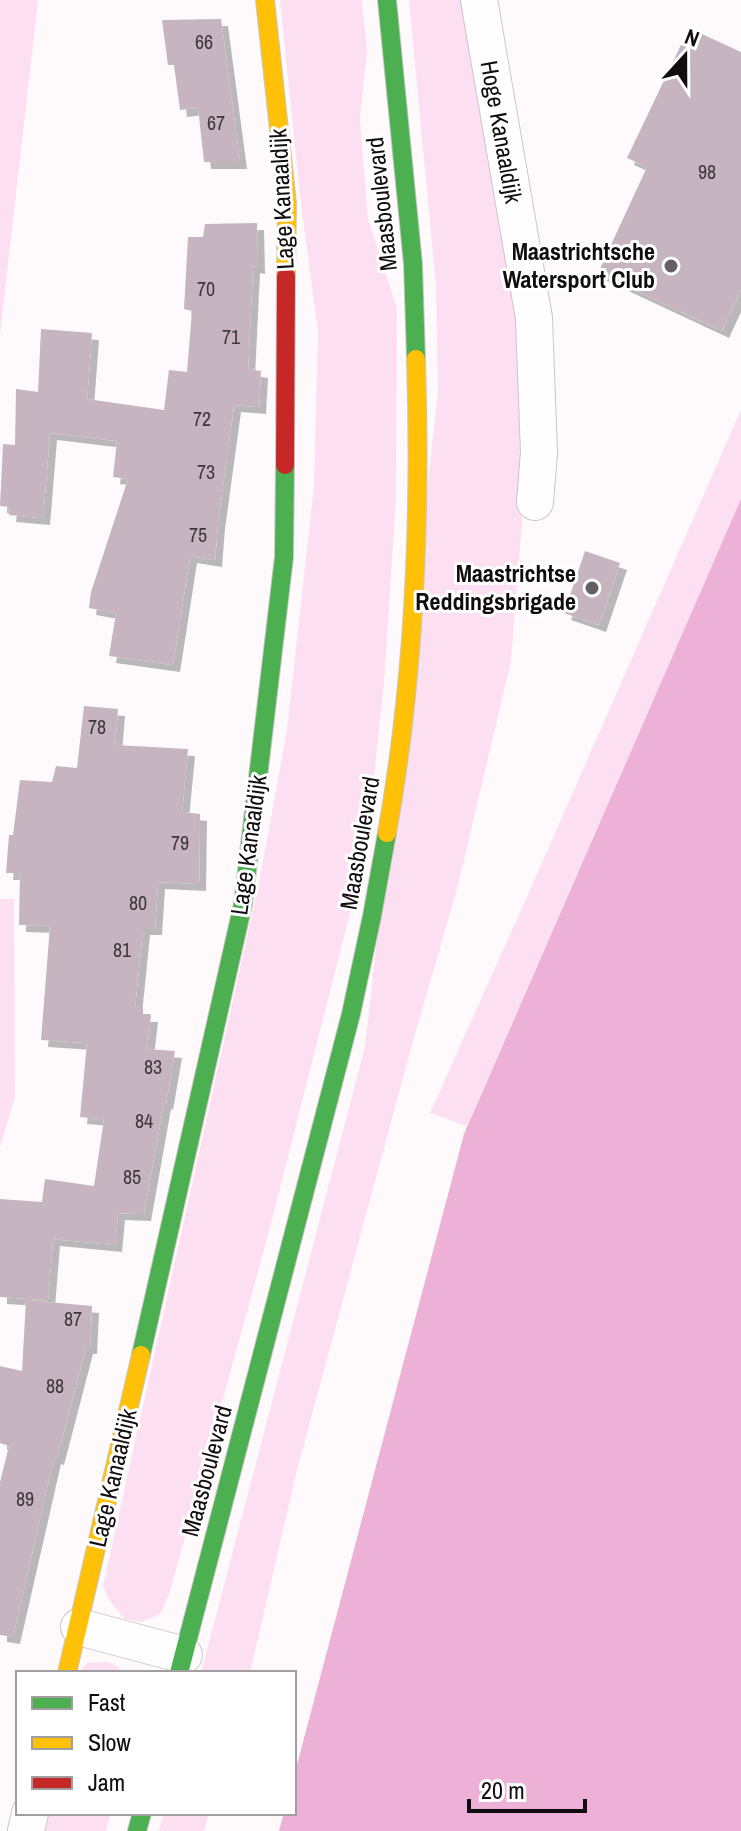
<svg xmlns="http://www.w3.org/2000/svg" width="741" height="1831" font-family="'Archivo Narrow',sans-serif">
  <defs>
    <filter id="shadow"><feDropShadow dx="7" dy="7" stdDeviation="0" flood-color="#0004"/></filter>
  </defs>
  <rect width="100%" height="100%" fill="#fefafc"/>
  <g fill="#fcdff0">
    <path d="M0 0H38L0 335Z"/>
    <path d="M280 0H362L367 51 360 119 368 219 397 308 396 497 384 684 373 785 358 882 268 1235 169 1595 160 1614 142 1622 125 1619 111 1603 103 1586 260 878 287 730 314 485 318 332 301 204Z"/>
    <path d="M409 0H465L523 337 527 459 511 661 457 889 411 1048 297 1470 250 1673H201L365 1047 438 393 436 286Z"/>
    <path d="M741 410V499L467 1126 430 1113 531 888Z"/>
    <path d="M0 899H14L15 1097 0 1147Z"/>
    <path d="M108 1662 118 1667 122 1673H78L87 1663Z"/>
    <path d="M46 1813H111L106 1831H43Z"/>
    <path d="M164 1813H209L204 1831H159Z"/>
  </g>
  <path fill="#edb1d8" d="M741 499V1831H279L284 1813H294V1776L464 1134Z"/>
  <g fill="#c6b5c0" filter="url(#shadow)">
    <path d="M221 19 227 64 240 162H204L198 108 180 110 174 65H168L162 20Z"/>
    <path d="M689 28 741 52V290L722 331 598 273 647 167 627 158Z"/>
    <path d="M257 223 258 267 253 266 248 369 261 371 259 407 234 405 218 522 215 560 190 556 173 665 109 656 116 613 89 608 91 592 128 479 113 477 117 441 50 433 43 518 9 515 10 507 0 506 3 444 15 445 16 389 38 392 41 329 92 333 87 399 164 410 169 370 187 372 192 311 184 309 188 237H203L205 224Z"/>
    <path d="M585 551 620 563 599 625 564 613Z"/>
    <path d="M84 706 118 709 115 745 188 749 182 812 200 814 199 884 158 882 155 928H143L135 1007H143V1015H151L147 1049 175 1051 166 1103 164 1102 144 1214 118 1213 115 1245 53 1239 48 1300 0 1297V1199L42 1202 45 1179 94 1186 104 1119 80 1117 87 1043 41 1040 50 926 19 925 20 873H6L9 835H13L20 780 52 782 56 766 77 768Z"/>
    <path d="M26 1300 92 1306 90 1347H86L57 1458 54 1457 13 1637 0 1635V1482L9 1446 0 1443V1366L22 1371Z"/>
  </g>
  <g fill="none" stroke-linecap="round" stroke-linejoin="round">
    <defs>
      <g id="street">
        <path d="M479 0 534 318 539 453 535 502"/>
        <path d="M79 1627 184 1655"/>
        <path d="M26 1831 30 1813"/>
      </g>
      <g id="fast">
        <path d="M387 0 413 264 416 359"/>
        <path d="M141 1355 243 904 284 557 285 465"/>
        <path d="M179 1673 351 1014 372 916 387 833"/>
        <path d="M137 1831 142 1813"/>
      </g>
      <g id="slow">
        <path d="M265 0 287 203 286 276"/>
        <path d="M387 833C415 677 421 517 416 359"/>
        <path d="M67 1673 141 1355"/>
      </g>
      <path id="jam" d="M285 465 286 276"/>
    </defs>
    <use href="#street" stroke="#cac6c8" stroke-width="38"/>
    <use href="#fast" stroke="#cac6c8" stroke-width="20"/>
    <use href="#slow" stroke="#cac6c8" stroke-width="20"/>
    <use href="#jam" stroke="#cac6c8" stroke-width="20"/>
    <use href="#street" stroke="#fffeff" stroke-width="36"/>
    <use href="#fast" stroke="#4caf50" stroke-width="18"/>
    <use href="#slow" stroke="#ffc107" stroke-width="18"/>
    <use href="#jam" stroke="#c62828" stroke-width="18"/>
  </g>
  <g fill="#646062" stroke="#fff" stroke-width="3">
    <circle cx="671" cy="266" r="8"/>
    <circle cx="592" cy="588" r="8"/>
  </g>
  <g text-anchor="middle" stroke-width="6" stroke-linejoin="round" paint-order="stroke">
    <g font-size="20" fill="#3e373b">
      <text x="204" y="49">66</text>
      <text x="216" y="130">67</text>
      <text x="707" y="179">98</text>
      <text x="206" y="296">70</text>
      <text x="231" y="344">71</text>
      <text x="202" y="426">72</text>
      <text x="206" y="479">73</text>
      <text x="198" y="542">75</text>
      <text x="97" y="734">78</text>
      <text x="180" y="850">79</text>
      <text x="138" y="910">80</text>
      <text x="122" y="957">81</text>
      <text x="153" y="1074">83</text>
      <text x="144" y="1128">84</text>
      <text x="132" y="1184">85</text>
      <text x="73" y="1326">87</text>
      <text x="55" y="1393">88</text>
      <text x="25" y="1506">89</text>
    </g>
    <g font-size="24" fill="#110d0f" stroke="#fff">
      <text transform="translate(501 132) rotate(80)" y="8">Hoge Kanaaldijk</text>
      <text transform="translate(282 199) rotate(-93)" y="8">Lage Kanaaldijk</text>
      <text transform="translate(382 204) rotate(-96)" y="8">Maasboulevard</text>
      <text transform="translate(360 843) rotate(-80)" y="8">Maasboulevard</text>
      <text transform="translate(249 845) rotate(-82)" y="8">Lage Kanaaldijk</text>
      <text transform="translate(207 1471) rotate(-75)" y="8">Maasboulevard</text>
      <text transform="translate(113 1478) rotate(-77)" y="8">Lage Kanaaldijk</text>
    </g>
    <g font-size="24" font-weight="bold" fill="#110d0f" stroke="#fff" text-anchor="end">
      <text x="655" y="260">Maastrichtsche<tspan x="655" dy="28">Watersport Club</tspan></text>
      <text x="576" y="582">Maastrichtse<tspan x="576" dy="28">Reddingsbrigade</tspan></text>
    </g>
  </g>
  <rect x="16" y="1671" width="280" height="144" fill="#ffffff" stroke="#a09e9f" stroke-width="2"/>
  <rect x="32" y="1697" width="40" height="12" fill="#4caf50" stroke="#a09e9f" stroke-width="2"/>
  <text x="88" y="1711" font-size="24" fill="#110d0f">Fast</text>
  <rect x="32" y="1737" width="40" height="12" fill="#ffc107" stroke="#a09e9f" stroke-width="2"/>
  <text x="88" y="1751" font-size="24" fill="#110d0f">Slow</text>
  <rect x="32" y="1777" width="40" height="12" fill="#c62828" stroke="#a09e9f" stroke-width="2"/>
  <text x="88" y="1791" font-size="24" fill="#110d0f">Jam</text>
  <g transform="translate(685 56) rotate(21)" stroke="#ffffff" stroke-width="6" paint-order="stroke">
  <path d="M0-6L14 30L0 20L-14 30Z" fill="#110d0f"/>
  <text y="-12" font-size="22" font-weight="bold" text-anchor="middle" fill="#110d0f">N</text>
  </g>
  <path d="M469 1799v12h116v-12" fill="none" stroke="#110d0f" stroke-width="4"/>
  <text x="481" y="1799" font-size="24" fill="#110d0f" stroke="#ffffff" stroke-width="6" paint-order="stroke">20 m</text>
</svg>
